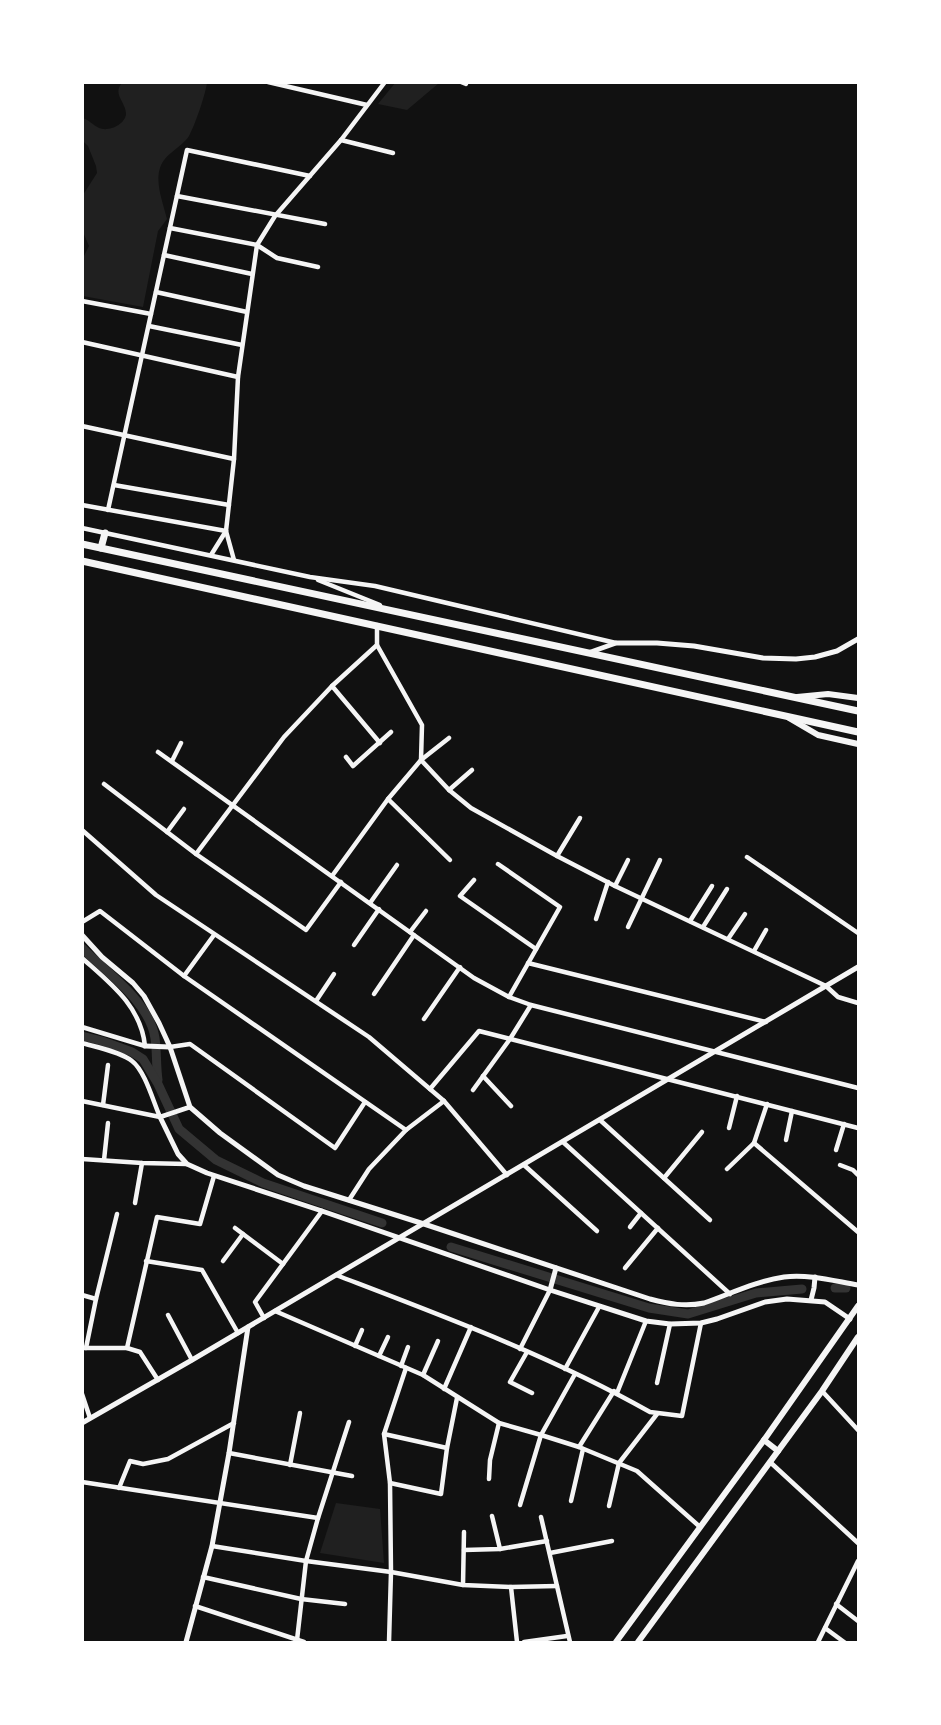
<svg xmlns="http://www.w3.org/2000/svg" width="941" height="1725" font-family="'Public Sans',sans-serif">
  <rect width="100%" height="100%" fill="#111"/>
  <g fill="#202020">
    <path d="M396 82H439V83L407 110 378 104Z"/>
    <path d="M122 83H207C205 96 195 125 189 136 181 148 165 153 160 168 155 183 163 203 167 219L158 231 143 307 83 296V258L89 246 83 232V195L97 173 96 166 88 146 83 141V118C89 120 93 125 99 128 108 132 125 125 126 114 126 102 112 94 122 83Z"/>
    <path d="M336 1503 380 1509 384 1563 320 1553Z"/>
  </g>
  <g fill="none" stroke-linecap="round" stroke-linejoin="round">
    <g stroke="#333" stroke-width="9">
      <path d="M82 948C107 973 149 1001 155 1038 157 1052 156 1066 158 1080"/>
      <path d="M82 1036 102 1041 132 1052 143 1059 158 1084 179 1129 216 1160 263 1183 382 1223"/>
      <path d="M451 1247 649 1308 688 1314 756 1293 802 1289"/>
      <path d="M835 1288H846"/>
    </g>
    <g stroke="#f5f5f5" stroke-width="4.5">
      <path d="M268 82 367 105"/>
      <path d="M461 82 466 84"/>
      <path d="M341 140 393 153"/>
      <path d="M177 196 325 224"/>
      <path d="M170 228 257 245 277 258 318 267"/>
      <path d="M164 255 252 274"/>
      <path d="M156 292 247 312"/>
      <path d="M82 301 151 314"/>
      <path d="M149 326 242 345"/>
      <path d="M82 342 238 377"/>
      <path d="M82 426 234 459"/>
      <path d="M114 485 229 505"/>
      <path d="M82 505 226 531"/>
      <path d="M108 510 187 150 310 176"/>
      <path d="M82 528 310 577 375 586 616 643"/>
      <path d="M211 555 226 531"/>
      <path d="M234 560 226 531 234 459 238 377 257 245 275 216 341 140 385 82"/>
      <path d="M318 580 380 605"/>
      <path d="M377 645 422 725 421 760 449 790 471 808 557 856 615 886 826 986 838 997 858 1003"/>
      <path d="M332 686 380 743"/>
      <path d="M158 752 474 978 509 997 531 1005 858 1088"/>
      <path d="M346 757 353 766 391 732"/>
      <path d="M172 761 181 743"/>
      <path d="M104 784 196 854 306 930 341 882"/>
      <path d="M449 790 472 770"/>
      <path d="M388 799 450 860"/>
      <path d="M82 830 156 895 369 1037 444 1101 507 1175"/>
      <path d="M167 832 184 809"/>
      <path d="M196 854 284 737 332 686 377 645V625"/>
      <path d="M557 856 580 818"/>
      <path d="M747 857 858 933"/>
      <path d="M498 864 560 907 509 997"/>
      <path d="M332 876 388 799 421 760 449 738"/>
      <path d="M474 880 460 896 536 949"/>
      <path d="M615 886 628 860"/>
      <path d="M370 903 397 865"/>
      <path d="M596 919 608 882"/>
      <path d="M690 921 712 886"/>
      <path d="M82 922 100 911 184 976 406 1130"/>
      <path d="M628 927 660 860"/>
      <path d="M703 927 727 889"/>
      <path d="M410 932 426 911"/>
      <path d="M728 939 745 914"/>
      <path d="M354 945 379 909"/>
      <path d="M754 951 766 930"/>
      <path d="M82 958C110 983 141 1006 145 1046L82 1027"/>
      <path d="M528 963 766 1022"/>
      <path d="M184 976 214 935"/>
      <path d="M374 994 414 935"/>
      <path d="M316 1001 334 974"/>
      <path d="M424 1019 460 967"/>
      <path d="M82 1043C96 1047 121 1052 132 1061 145 1071 153 1101 160 1117"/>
      <path d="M170 1047 190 1044 335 1148 365 1102"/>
      <path d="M483 1076 511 1106"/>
      <path d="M430 1089 479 1031 858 1128"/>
      <path d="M473 1090 510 1039 531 1005"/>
      <path d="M82 1101 160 1117"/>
      <path d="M103 1105 108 1065"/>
      <path d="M600 1120 710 1220"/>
      <path d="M729 1128 737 1096"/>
      <path d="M786 1140 792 1111"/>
      <path d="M563 1142 730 1294"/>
      <path d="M754 1143 858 1232"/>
      <path d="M836 1150 844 1124"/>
      <path d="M82 1159 142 1163 187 1164"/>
      <path d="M104 1160 108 1123"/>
      <path d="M524 1165 597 1231"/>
      <path d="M840 1165 853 1170 858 1175"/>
      <path d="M727 1169 754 1143 767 1104"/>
      <path d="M664 1178 702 1132"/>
      <path d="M349 1200 369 1169 406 1130 444 1101"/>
      <path d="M135 1203 142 1163"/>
      <path d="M630 1227 641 1213"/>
      <path d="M235 1228 283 1264"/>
      <path d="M146 1261 202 1270 238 1333"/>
      <path d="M223 1261 243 1234"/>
      <path d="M625 1268 658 1228"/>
      <path d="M336 1275C443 1316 551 1356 650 1412L682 1416 701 1323"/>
      <path d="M82 1295 96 1299"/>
      <path d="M275 1311 423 1375 499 1423 541 1435 579 1447 637 1471 700 1527"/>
      <path d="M168 1315 192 1360"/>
      <path d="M264 1318 255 1302 322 1211"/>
      <path d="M355 1346 362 1330"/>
      <path d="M82 1348H127L140 1352 158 1380"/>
      <path d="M86 1348 96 1299 117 1214"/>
      <path d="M127 1348 157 1217 200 1224 214 1176"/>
      <path d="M520 1349 550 1290"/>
      <path d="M527 1352 510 1382 532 1393"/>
      <path d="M379 1356 388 1337"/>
      <path d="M401 1366 408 1347"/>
      <path d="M565 1369 599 1307"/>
      <path d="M423 1375 438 1341"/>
      <path d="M657 1383 670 1324"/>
      <path d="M444 1389 471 1327"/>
      <path d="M822 1391 858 1430"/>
      <path d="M617 1393 646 1321"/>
      <path d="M82 1394 90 1418"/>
      <path d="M384 1434 447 1448"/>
      <path d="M579 1447 614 1391"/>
      <path d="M229 1453 352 1476"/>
      <path d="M770 1462 858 1543"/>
      <path d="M290 1465 300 1413"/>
      <path d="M489 1479 490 1460 499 1423"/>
      <path d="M82 1482 318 1518"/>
      <path d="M390 1483 441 1494 447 1448 457 1398"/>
      <path d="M119 1488 130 1461 143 1464 168 1459 234 1423"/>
      <path d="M571 1501 583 1449"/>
      <path d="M520 1505 541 1435 575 1374"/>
      <path d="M609 1506 619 1463 657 1414"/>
      <path d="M492 1516 500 1549"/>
      <path d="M541 1517 570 1642"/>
      <path d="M212 1546 306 1561 391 1572 463 1585 511 1587 557 1586"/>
      <path d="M464 1550 500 1549 547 1541"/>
      <path d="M550 1553 612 1541"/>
      <path d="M203 1577 301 1599 345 1604"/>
      <path d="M463 1585 464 1532"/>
      <path d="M511 1587 517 1642"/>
      <path d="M836 1604 858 1621"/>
      <path d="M195 1606 304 1642"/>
      <path d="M825 1628 844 1642"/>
      <path d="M297 1640 306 1561 318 1518 349 1422"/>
      <path d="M389 1642 391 1572 390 1483 384 1434 406 1368"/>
      <path d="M524 1642 567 1636"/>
      <path d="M818 1642 858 1561"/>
    </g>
    <g stroke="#f5f5f5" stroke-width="5">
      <path d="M588 653 616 643H657L694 646 763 658 796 659 815 657 837 651 858 639"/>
      <path d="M82 935 102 957 133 983 144 996 159 1023 170 1047 190 1107 220 1133 278 1175 304 1186 424 1224 650 1299C669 1304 685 1307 704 1303 730 1294 756 1281 784 1277 809 1274 834 1281 858 1285"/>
      <path d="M145 1046 170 1047"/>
      <path d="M190 1107 160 1117 178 1154 187 1164 207 1173 322 1211 550 1290 646 1321 670 1324 701 1323 717 1319 765 1302 787 1299 825 1302 850 1319"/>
      <path d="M550 1290 556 1268"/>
      <path d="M811 1300 814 1288 815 1277"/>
      <path d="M82 1423 192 1360 858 967"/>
      <path d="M186 1642 212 1546 229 1453 248 1327"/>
    </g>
    <g stroke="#f5f5f5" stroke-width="6">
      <path d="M797 697 828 694 858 698"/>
      <path d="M789 718 818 735 858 744"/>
      <path d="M764 1440 778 1451"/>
      <path d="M616 1642 764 1440 858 1306"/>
      <path d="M638 1642 822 1391 858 1337"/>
    </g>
    <g stroke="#f5f5f5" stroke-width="7">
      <path d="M82 544 858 711"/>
      <path d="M101 548 105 533"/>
      <path d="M82 561 858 732"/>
    </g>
  </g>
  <rect width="941" height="1725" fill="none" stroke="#ffffff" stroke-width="168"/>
</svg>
